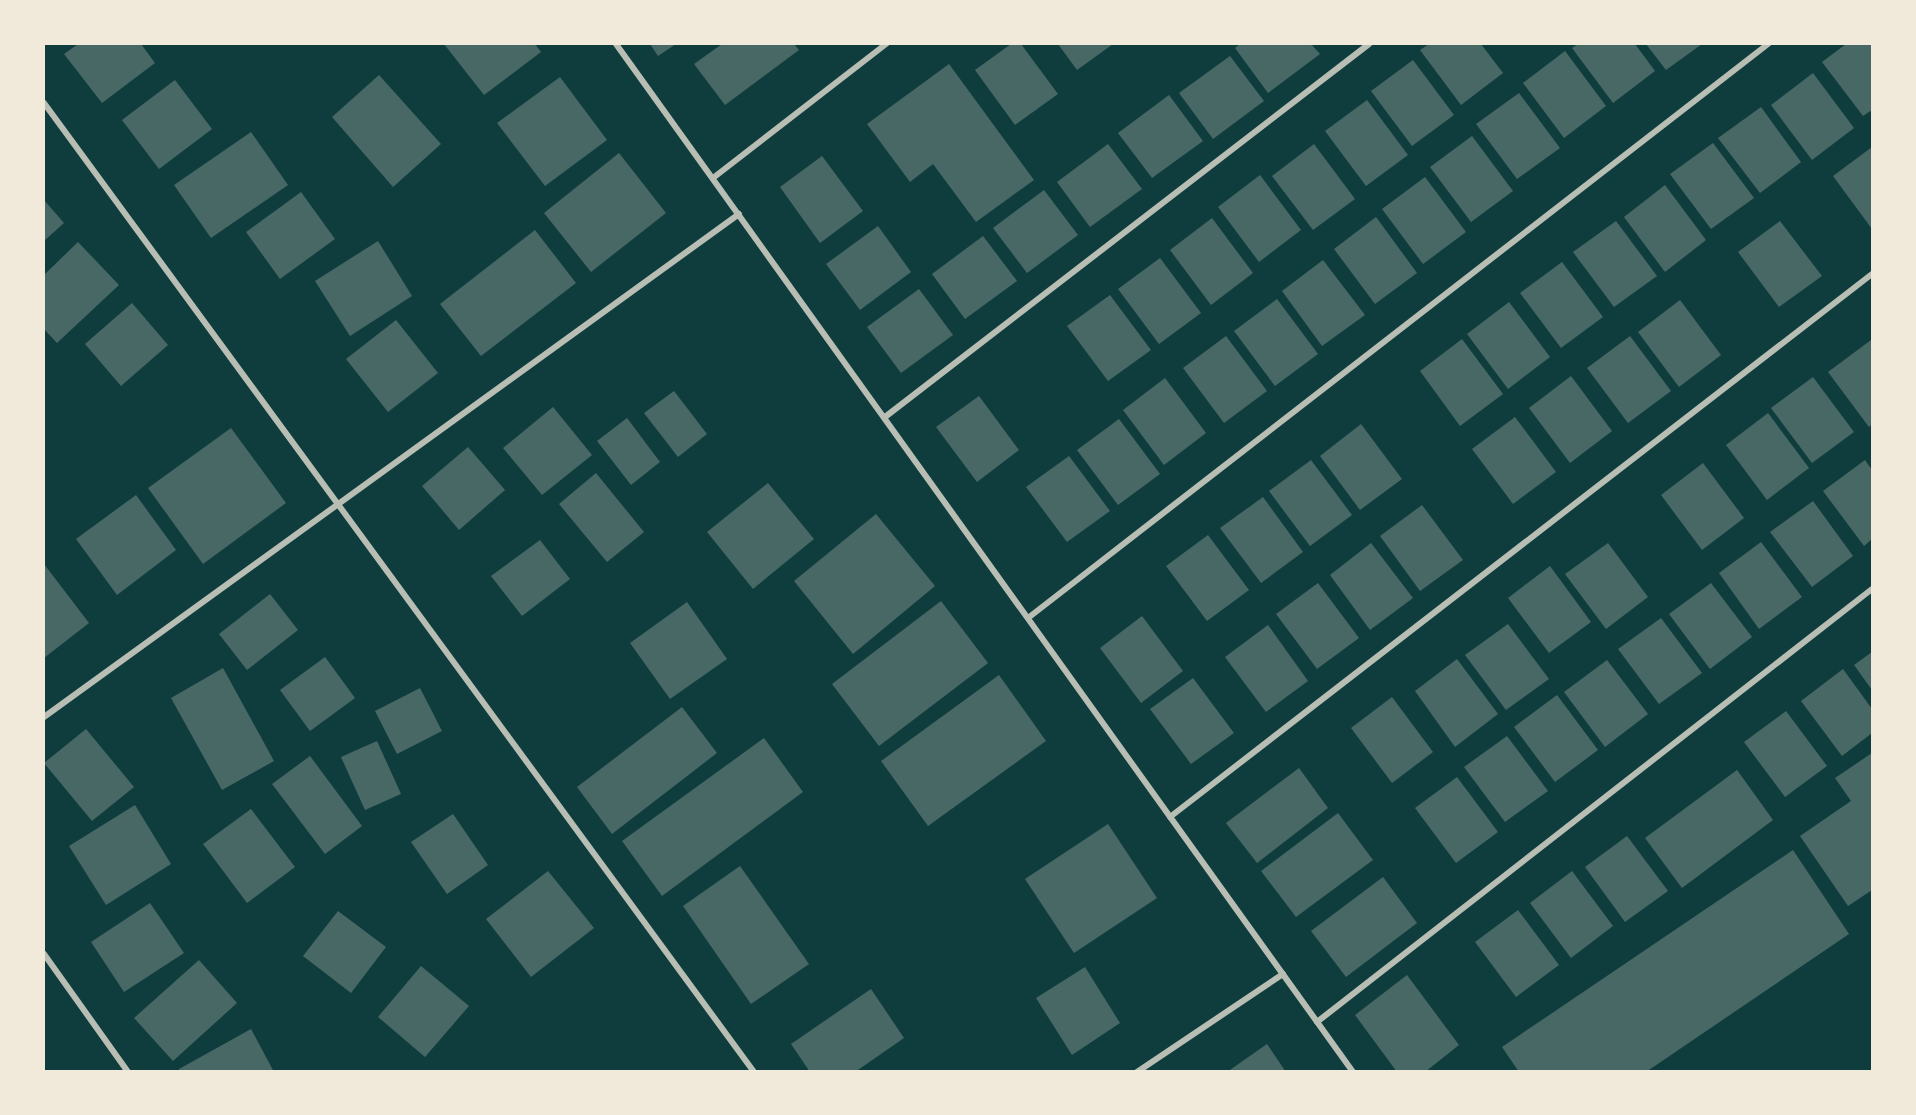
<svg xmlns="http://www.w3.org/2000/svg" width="1916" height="1115" font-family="'IBM Plex Sans',sans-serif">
  <rect width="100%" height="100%" fill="#0f3d3e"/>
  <g fill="#486865">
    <path d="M78 44H141L155 63 102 103 64 54Z"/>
    <path d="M444 44H535L541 52 484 95Z"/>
    <path d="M650 44H676L658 56Z"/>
    <path d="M722 44H794L799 50 725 105 694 64Z"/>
    <path d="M1011 44H1021L1058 94 1015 125 975 70Z"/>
    <path d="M1058 44H1113L1077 70Z"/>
    <path d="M1240 44H1311L1320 54 1268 93 1235 48Z"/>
    <path d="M1429 44H1481L1503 73 1461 105 1420 50Z"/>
    <path d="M1578 44H1635L1655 71 1613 103 1572 48Z"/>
    <path d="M1646 44H1702L1666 70Z"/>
    <path d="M1846 44H1872V110L1863 116 1822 62Z"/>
    <path d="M1565 51 1606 106 1564 138 1523 83Z"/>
    <path d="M1230 56 1264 101 1213 139 1179 93Z"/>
    <path d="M1413 60 1454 115 1412 146 1371 91Z"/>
    <path d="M949 64 1034 180 976 222 933 164 910 182 867 124Z"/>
    <path d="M1813 73 1854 128 1812 160 1771 105Z"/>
    <path d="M379 75 441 144 393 187 332 117Z"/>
    <path d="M560 77 607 140 545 186 497 123Z"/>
    <path d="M175 80 212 129 159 169 122 120Z"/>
    <path d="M1519 93 1560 148 1517 179 1476 124Z"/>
    <path d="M1169 95 1203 141 1152 178 1118 133Z"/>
    <path d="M1367 100 1408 155 1366 186 1325 131Z"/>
    <path d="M1761 107 1801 162 1760 193 1718 138Z"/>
    <path d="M251 132 288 185 211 238 174 185Z"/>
    <path d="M1472 136 1513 191 1471 222 1430 167Z"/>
    <path d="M1713 143 1754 198 1711 229 1670 174Z"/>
    <path d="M1108 144 1142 189 1090 227 1057 182Z"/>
    <path d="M1314 144 1355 199 1313 230 1272 176Z"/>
    <path d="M1872 147V229L1833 176Z"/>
    <path d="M619 153 666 213 591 272 544 213Z"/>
    <path d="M822 156 863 211 820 243 780 187Z"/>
    <path d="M1260 175 1301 230 1259 262 1218 207Z"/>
    <path d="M1425 177 1466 232 1423 264 1382 209Z"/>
    <path d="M1665 185 1706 240 1665 272 1624 217Z"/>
    <path d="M1044 190 1078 235 1027 273 993 228Z"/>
    <path d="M301 192 335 239 280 279 246 232Z"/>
    <path d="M44 200 64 223 44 241Z"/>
    <path d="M1376 217 1417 273 1375 304 1334 249Z"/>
    <path d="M1212 218 1253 273 1211 305 1170 250Z"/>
    <path d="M1616 221 1657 276 1614 307 1573 252Z"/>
    <path d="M1780 221 1822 276 1779 307 1738 252Z"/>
    <path d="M878 226 911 272 860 310 826 264Z"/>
    <path d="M535 230 576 283 481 356 440 304Z"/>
    <path d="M983 236 1017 281 965 319 932 274Z"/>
    <path d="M378 241 412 296 350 336 315 281Z"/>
    <path d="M78 242 119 285 57 343 44 329V275Z"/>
    <path d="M1160 258 1201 313 1159 344 1118 289Z"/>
    <path d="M1323 260 1365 315 1322 346 1282 291Z"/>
    <path d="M1562 262 1603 317 1561 348 1520 293Z"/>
    <path d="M919 289 953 335 901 373 867 327Z"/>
    <path d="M1110 295 1151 350 1108 381 1067 326Z"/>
    <path d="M1277 299 1318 354 1275 386 1234 331Z"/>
    <path d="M1680 300 1721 355 1679 387 1638 332Z"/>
    <path d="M1509 302 1550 357 1508 389 1467 334Z"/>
    <path d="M132 303 168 345 121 386 85 344Z"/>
    <path d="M396 320 438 373 388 412 346 359Z"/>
    <path d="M1226 336 1267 391 1224 423 1183 368Z"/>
    <path d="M1630 336 1671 391 1628 423 1587 368Z"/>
    <path d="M1462 339 1503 394 1460 426 1420 371Z"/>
    <path d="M1871 340 1872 343V424L1869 427 1828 372Z"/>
    <path d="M1571 376 1612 431 1570 463 1529 408Z"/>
    <path d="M1813 377 1854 432 1812 463 1771 408Z"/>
    <path d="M1165 378 1206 433 1164 465 1123 410Z"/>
    <path d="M674 391 707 434 678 457 644 413Z"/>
    <path d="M979 396 1019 450 977 482 936 427Z"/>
    <path d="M553 407 592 455 542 495 503 448Z"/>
    <path d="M1768 413 1809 468 1767 500 1726 445Z"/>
    <path d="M1515 417 1556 472 1513 504 1472 449Z"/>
    <path d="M627 418 660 462 631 485 597 441Z"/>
    <path d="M1119 419 1160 474 1118 505 1077 450Z"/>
    <path d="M1361 424 1402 479 1360 510 1320 456Z"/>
    <path d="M231 428 286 503 203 564 148 488Z"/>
    <path d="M468 447 505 490 459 530 422 486Z"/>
    <path d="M1069 456 1110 511 1067 542 1026 487Z"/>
    <path d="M1311 460 1352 515 1310 546 1269 491Z"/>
    <path d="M1865 460 1872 470V539L1864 546 1823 491Z"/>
    <path d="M1703 463 1744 518 1702 550 1661 495Z"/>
    <path d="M596 473 644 532 607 562 559 504Z"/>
    <path d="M768 483 814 539 753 589 707 532Z"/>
    <path d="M136 495 176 550 117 595 76 539Z"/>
    <path d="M1263 497 1303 552 1261 583 1220 528Z"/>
    <path d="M1813 501 1853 556 1812 587 1770 532Z"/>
    <path d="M1422 505 1463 560 1420 591 1380 536Z"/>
    <path d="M876 514 935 586 853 654 794 581Z"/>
    <path d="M1208 535 1249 590 1207 621 1166 566Z"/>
    <path d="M540 540 570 579 522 616 491 576Z"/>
    <path d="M1761 542 1802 597 1759 629 1719 573Z"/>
    <path d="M1371 543 1413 598 1370 630 1330 575Z"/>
    <path d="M1608 543 1648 597 1606 629 1565 574Z"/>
    <path d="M44 564 89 623 44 658Z"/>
    <path d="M1550 566 1591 622 1549 653 1508 598Z"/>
    <path d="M1318 583 1359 638 1317 669 1276 614Z"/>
    <path d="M1711 583 1752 637 1710 669 1669 614Z"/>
    <path d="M270 594 298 630 247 670 219 634Z"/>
    <path d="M941 601 988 663 879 746 832 684Z"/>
    <path d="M687 602 727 659 670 699 630 643Z"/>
    <path d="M1142 616 1183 671 1141 703 1100 648Z"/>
    <path d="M1661 618 1702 673 1659 704 1618 649Z"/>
    <path d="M1508 624 1549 679 1506 710 1465 655Z"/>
    <path d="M1268 625 1308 681 1266 712 1225 657Z"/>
    <path d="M1872 652V690L1854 665Z"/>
    <path d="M325 657 355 698 310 731 280 690Z"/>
    <path d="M1457 659 1498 714 1455 747 1415 691Z"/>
    <path d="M1607 660 1648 714 1605 747 1564 692Z"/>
    <path d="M223 668 274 761 222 790 171 698Z"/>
    <path d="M1843 669 1872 709V733L1842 756 1801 701Z"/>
    <path d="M999 675 1046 741 928 826 881 761Z"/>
    <path d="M1193 678 1234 733 1191 764 1150 709Z"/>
    <path d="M420 688 442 731 397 754 375 711Z"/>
    <path d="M1557 695 1598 750 1555 782 1514 727Z"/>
    <path d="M1392 697 1433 752 1392 783 1351 728Z"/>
    <path d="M682 707 717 753 612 834 577 787Z"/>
    <path d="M1786 711 1827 766 1785 797 1744 742Z"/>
    <path d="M86 729 134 787 92 821 44 763Z"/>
    <path d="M1507 736 1548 791 1505 822 1464 767Z"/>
    <path d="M764 738 803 792 662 896 622 841Z"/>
    <path d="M377 741 401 794 365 810 341 757Z"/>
    <path d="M1872 753V890L1848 906 1800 836 1851 801 1835 778Z"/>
    <path d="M310 756 362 826 325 854 272 784Z"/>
    <path d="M1299 768 1328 808 1257 863 1226 823Z"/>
    <path d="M1737 770 1773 820 1682 888 1645 838Z"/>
    <path d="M1457 777 1498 832 1456 863 1415 808Z"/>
    <path d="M135 805 171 864 106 905 69 846Z"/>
    <path d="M251 809 295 867 247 903 203 844Z"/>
    <path d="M1338 813 1373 860 1296 917 1261 871Z"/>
    <path d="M453 814 488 865 447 894 411 842Z"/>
    <path d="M1108 824 1157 898 1074 953 1025 879Z"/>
    <path d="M1627 836 1668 891 1625 922 1585 867Z"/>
    <path d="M1793 850 1849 934 1646 1072H1519L1502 1047Z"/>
    <path d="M740 866 809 964 751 1004 683 906Z"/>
    <path d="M548 871 594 928 531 977 486 919Z"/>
    <path d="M1572 871 1613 926 1571 958 1530 903Z"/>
    <path d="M1383 877 1417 923 1346 977 1311 931Z"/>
    <path d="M150 903 184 953 124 992 91 942Z"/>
    <path d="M1518 910 1559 965 1516 997 1475 942Z"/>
    <path d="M338 911 386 947 351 993 303 956Z"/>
    <path d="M199 960 237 1003 173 1061 134 1018Z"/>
    <path d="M421 966 469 1006 425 1057 378 1017Z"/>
    <path d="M1085 967 1120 1023 1072 1055 1036 998Z"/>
    <path d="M1407 975 1459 1045 1425 1072H1397L1355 1015Z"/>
    <path d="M871 989 904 1038 855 1072H810L791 1044Z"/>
    <path d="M251 1029 274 1072H180L179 1069Z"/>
    <path d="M1267 1044 1286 1072H1227Z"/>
  </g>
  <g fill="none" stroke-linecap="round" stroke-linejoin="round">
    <g stroke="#b8beb3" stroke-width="6">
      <path d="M616 44 1353 1072"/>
      <path d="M44 103 754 1072"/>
      <path d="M713 178 886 44"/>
      <path d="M885 417 1369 44"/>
      <path d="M1028 618 1768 44"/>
      <path d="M44 717 739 214"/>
      <path d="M1170 817 1872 274"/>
      <path d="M44 954 128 1072"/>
      <path d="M1317 1022 1872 589"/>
      <path d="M1137 1072 1283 974"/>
    </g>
  </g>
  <rect width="1916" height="1115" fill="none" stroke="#f1e9da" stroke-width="90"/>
</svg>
